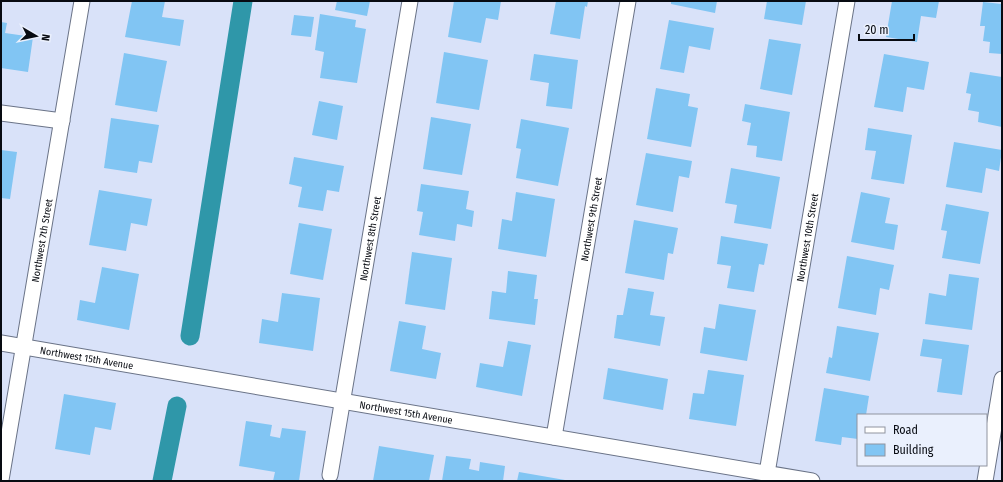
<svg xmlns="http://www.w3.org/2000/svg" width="1003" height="482" font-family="'Fira Sans Condensed',sans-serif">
  <rect width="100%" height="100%" fill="#d9e2f9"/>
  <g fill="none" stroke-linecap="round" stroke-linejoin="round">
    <g stroke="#2f97a9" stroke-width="19">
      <path d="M190 336 243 1"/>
      <path d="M162 481 177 406"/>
    </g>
  </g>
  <g fill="#81c5f3">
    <path d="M132 1H165L162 17 184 20 180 46 125 37Z"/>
    <path d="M337 1H370L367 16 335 10Z"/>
    <path d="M454 1H501L498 20 486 18 481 43 448 37Z"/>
    <path d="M556 1H588L587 7 585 6 580 39 550 34Z"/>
    <path d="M671 1H717L715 13 671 4Z"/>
    <path d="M767 1H806L802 25 764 19Z"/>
    <path d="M892 1H939L936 18 921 16 917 42 886 37Z"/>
    <path d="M983 2 1002 4V54L989 53 990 42 983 41 985 26H980Z"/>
    <path d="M320 14 356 20 355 27 366 29 357 83 320 78 324 52 315 50Z"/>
    <path d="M294 15 314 17 311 37 291 35Z"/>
    <path d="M669 20 714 28 710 50 689 46 684 73 660 69Z"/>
    <path d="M1 22 7 23 5 33 33 37 28 72 1 68Z"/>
    <path d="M769 39 801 44 792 95 760 89Z"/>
    <path d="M444 52 488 60 479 110 436 103Z"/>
    <path d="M124 53 167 61 157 112 115 105Z"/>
    <path d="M534 54 578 60 572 109 546 106 549 83 530 80Z"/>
    <path d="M884 54 929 62 924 90 907 87 903 112 874 107Z"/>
    <path d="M970 72 1002 77V127L978 122 979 112 968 110 971 94 966 93Z"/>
    <path d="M656 88 690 94 688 106 698 108 691 147 647 139Z"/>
    <path d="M319 101 343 106 337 140 312 135Z"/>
    <path d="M745 104 790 112 782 161 756 157 757 146 747 145 751 123 742 121Z"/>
    <path d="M431 117 471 124 462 175 423 169Z"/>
    <path d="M111 118 159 125 152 163 139 161 137 173 104 168Z"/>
    <path d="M521 119 569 128 558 186 516 178 521 149 516 148Z"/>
    <path d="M868 128 912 135 904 184 871 179 876 151 865 150Z"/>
    <path d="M954 142 1002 150 999 171 986 168 982 193 946 187Z"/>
    <path d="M1 150 17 152 10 199 1 198Z"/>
    <path d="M646 153 692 161 689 178 679 176 673 212 636 205Z"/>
    <path d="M294 157 344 166 339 192 327 190 323 211 298 207 302 187 289 184Z"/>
    <path d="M731 168 780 177 771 229 734 223 737 205 725 203Z"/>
    <path d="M421 184 469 191 466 209 474 211 472 227 457 224 455 241 419 235 423 212 417 211Z"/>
    <path d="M99 190 152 199 147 226 131 223 126 251 89 245Z"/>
    <path d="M516 192 555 199 546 257 498 249 502 219 512 221Z"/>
    <path d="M861 192 890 198 885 223 898 225 894 250 851 242Z"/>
    <path d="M946 204 989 212 980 264 942 258 947 231 941 230Z"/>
    <path d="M634 220 678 228 673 254 668 253 664 280 625 273Z"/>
    <path d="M299 223 332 229 323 280 290 274Z"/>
    <path d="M721 236 768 244 764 265 759 264 754 292 727 288 731 266 717 264Z"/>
    <path d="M412 252 452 258 445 310 405 304Z"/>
    <path d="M847 256 894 265 889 290 880 288 876 315 838 308Z"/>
    <path d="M102 267 139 274 129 330 77 320 80 300 95 303Z"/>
    <path d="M508 271 537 275 534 299H538L535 325 489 319 492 291 506 293Z"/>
    <path d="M949 274 979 278 972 330 925 324 929 293 946 296Z"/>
    <path d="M628 288 654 292 650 315 665 317 660 346 614 338 617 315H623Z"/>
    <path d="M282 293 320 298 313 351 259 343 262 319 278 322Z"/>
    <path d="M719 304 756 310 747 361 700 353 704 327 715 329Z"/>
    <path d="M399 321 426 326 422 349 441 353 436 379 390 371Z"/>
    <path d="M837 326 879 333 870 381 826 373 829 357 832 358Z"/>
    <path d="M923 339 969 345 962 395 937 392 942 359 920 356Z"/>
    <path d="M508 341 531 345 522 396 476 387 480 363 503 367Z"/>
    <path d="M608 368 668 379 663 410 603 399Z"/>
    <path d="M708 370 744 375 736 426 689 419 693 393 704 394Z"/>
    <path d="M824 388 869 396 866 415H858V439L842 437 841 445 815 441Z"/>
    <path d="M64 394 116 403 111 430 95 427 90 455 55 449Z"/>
    <path d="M246 421 272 425 270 436 280 438 282 428 306 431 299 481H273L275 472 239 466Z"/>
    <path d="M379 446 434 455 429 481H373Z"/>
    <path d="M446 456 471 459 469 469 479 471 480 462 505 466 503 481H442Z"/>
    <path d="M519 472 565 480V481H517Z"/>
  </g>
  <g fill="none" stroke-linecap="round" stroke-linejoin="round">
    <defs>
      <g id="minor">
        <path d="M1 113 62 121"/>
        <path id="s1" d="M1 343 812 481"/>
        <path id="s2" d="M554 437 628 1"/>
        <path id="s3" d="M767 473 847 1"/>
        <path id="s4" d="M330 475 410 1"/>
        <path id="s5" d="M1 480 82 1"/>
        <path d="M985 481 1002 379"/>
      </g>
    </defs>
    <use href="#minor" stroke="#6a7387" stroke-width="17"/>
    <use href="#minor" stroke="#fff" stroke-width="15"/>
  </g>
  <g text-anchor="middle" stroke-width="4" stroke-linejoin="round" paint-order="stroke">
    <g font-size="10" fill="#080b12" stroke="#eaf0fd">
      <text dy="4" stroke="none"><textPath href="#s2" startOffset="221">Northwest 9th Street</textPath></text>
      <text dy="4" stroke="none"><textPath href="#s3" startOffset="239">Northwest 10th Street</textPath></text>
      <text dy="4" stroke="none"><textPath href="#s4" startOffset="240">Northwest 8th Street</textPath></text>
      <text dy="4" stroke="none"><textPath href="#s5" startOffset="243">Northwest 7th Street</textPath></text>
      <text dy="4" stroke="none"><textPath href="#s1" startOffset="87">Northwest 15th Avenue</textPath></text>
      <text dy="4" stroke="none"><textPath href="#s1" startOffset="411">Northwest 15th Avenue</textPath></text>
    </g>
  </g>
  <rect width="1003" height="482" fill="none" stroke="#080b12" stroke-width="4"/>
  <rect x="857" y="414" width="130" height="52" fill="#eaf0fd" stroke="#90949f"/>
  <rect x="865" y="427" width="20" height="6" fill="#ffffff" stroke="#90949f"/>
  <text x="893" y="434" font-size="12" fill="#080b12">Road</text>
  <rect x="865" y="444" width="20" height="12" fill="#81c5f3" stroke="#90949f"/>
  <text x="893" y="454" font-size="12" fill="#080b12">Building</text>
  <g transform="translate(36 36) rotate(99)" stroke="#eaf0fd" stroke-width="3" paint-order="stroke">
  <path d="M0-3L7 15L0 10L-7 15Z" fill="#080b12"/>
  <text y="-6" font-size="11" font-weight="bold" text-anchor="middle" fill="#080b12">N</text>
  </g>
  <path d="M859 34v6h55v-6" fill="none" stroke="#080b12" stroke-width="2"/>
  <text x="865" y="34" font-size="12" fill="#080b12" stroke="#eaf0fd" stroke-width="3" paint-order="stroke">20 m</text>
</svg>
